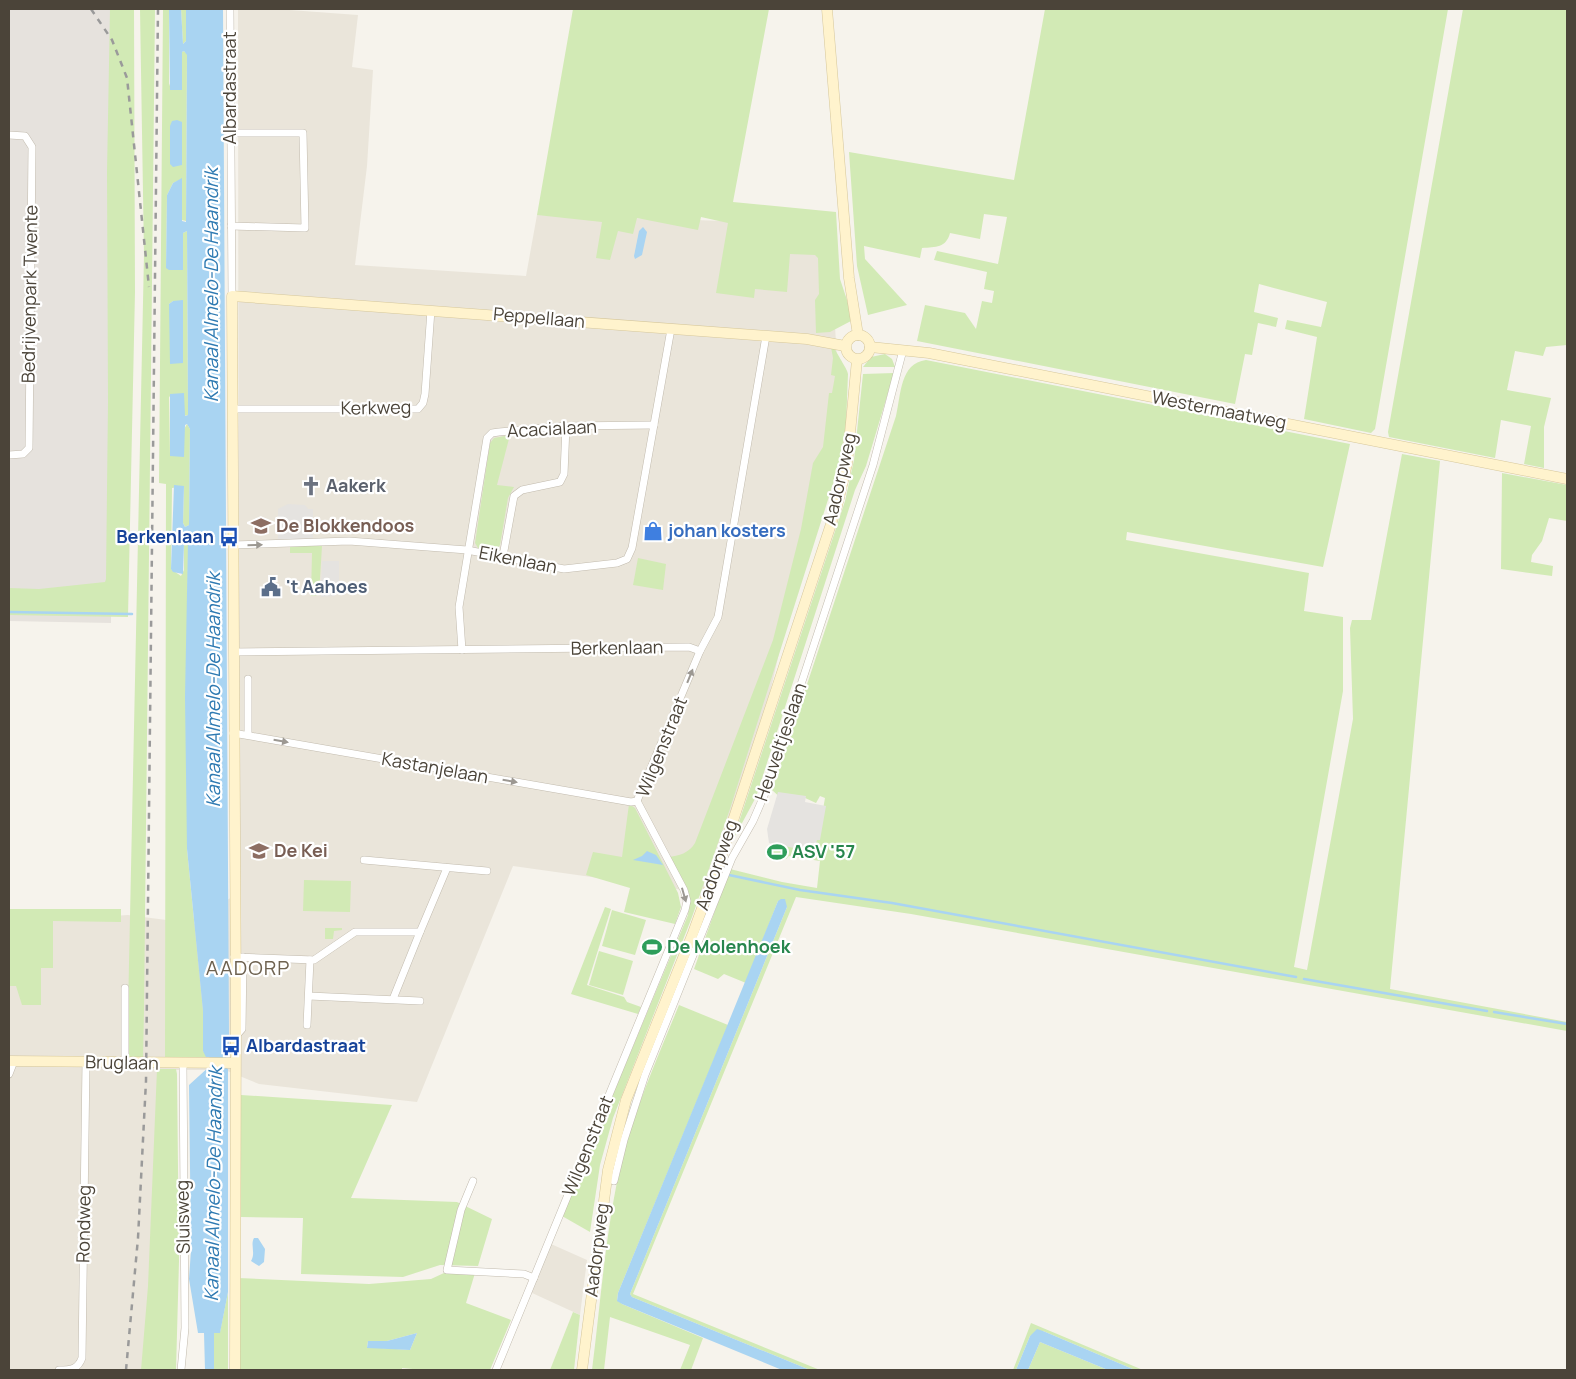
<svg xmlns="http://www.w3.org/2000/svg" width="1576" height="1379" font-family="Manrope,sans-serif">
  <rect width="100%" height="100%" fill="#f6f3ec"/>
  <g fill="#eae5da">
    <path d="M238 9H276L358 15 352 67 373 70 367 166 355 265 526 276 537 215 823 224 835 326 839 392 763 723 708 898 677 889 513 866 417 1102 259 1084 225 1070H165L169 1370H9V923L128 915 197 924 226 900 239 895Z"/>
    <path d="M551 1244 587 1260 580 1315 530 1292Z"/>
  </g>
  <path fill="#e6e2dd" d="M9 9H114L111 623 9 621Z"/>
  <g fill="#d2eab5" fill-rule="evenodd">
    <path d="M110 9H134L135 292 128 617 9 615V588L39 589 105 582 106 579 108 402 107 172Z"/>
    <path d="M140 9H155L144 1010 143 1058H127L144 255Z"/>
    <path d="M163 9H169V86L182 52 184 51 187 54 186 221 182 220V179L173 183 167 195 166 267 183 270V233L187 231 188 408V415L184 416 169 396 170 455 187 424 190 429 189 525 185 527 183 523 184 486 172 488 171 569 181 576 184 570V543L188 540 187 849 203 1011V1051L206 1055V1057L165 1058 166 484 159 483ZM173 301H183V363L169 304Z"/>
    <path d="M181 9H186V41L183 44Z"/>
    <path d="M573 9H769L733 202 836 212 840 279 848 303 851 321 830 332 816 333 815 300 819 294 818 258 815 255 790 254 787 292 755 289 754 298 716 293 728 223 701 217 698 230 637 218 633 234 618 231 610 260 596 258 602 222 537 215Z"/>
    <path d="M1045 9H1448L1375 429 1371 433 1304 419 1317 337 1285 329 1287 320 1321 327 1327 302 1259 284 1254 312 1278 318 1276 327 1258 323 1252 355 1245 354 1235 404 917 341 925 305 965 313 976 329 982 301 992 303 994 291 984 289 987 272 934 260 937 251 998 264 1007 217 984 214 980 239 950 233C946 248 936 247 922 248L920 258 864 246 865 259 907 305 868 315 857 266 849 152 1014 180Z"/>
    <path d="M1463 9H1567V345L1546 347 1543 356 1515 351 1507 390 1551 398 1544 427V468L1524 464 1531 426 1501 420 1495 458 1389 437 1388 432Z"/>
    <path d="M831 347 835 349C838 356 848 370 848 374L846 425 839 465 730 809 692 917 613 1118 600 1165 590 1232 562 1216 688 915 689 903 668 857C679 856 689 853 695 843L773 640 801 529 813 463 823 447 829 393H832L835 376 831 375 833 358Z"/>
    <path d="M885 354 892 359 895 367H863L871 357Z"/>
    <path d="M926 360 1350 444 1323 567 1127 532 1126 540 1309 573 1304 611 1343 617V691L1294 967 1307 970 1353 719 1350 628 1352 620H1371L1402 454 1440 461 1390 989 1567 1022V1031L911 914 796 897 633 1294 820 1370H810L632 1297 630 1294 787 907 778 901 746 983 724 974 718 979 694 969 730 869 782 882 817 888 820 861 789 856 786 859 768 853 773 843 818 838 825 798 820 796 816 803 803 797 783 800 772 790 896 416C901 395 900 363 926 360Z"/>
    <path d="M894 373 866 466 855 490 756 797 733 840 845 501 854 460 863 374Z"/>
    <path d="M510 435 497 485 514 487 508 498 500 545 496 551 478 548 475 543 490 443 494 438Z"/>
    <path d="M1502 473 1567 485V521L1549 518 1542 541 1532 555 1531 562 1553 566 1552 576 1501 569Z"/>
    <path d="M290 546H322L319 595 311 596 312 553H290Z"/>
    <path d="M638 558 666 564 663 590 633 585Z"/>
    <path d="M629 804 635 808 678 893 681 907 675 924 624 912 630 888 586 875 593 852 622 857Z"/>
    <path d="M304 880 351 881 350 912 303 911Z"/>
    <path d="M605 907 611 909 587 985 624 997 627 1002 641 1007 638 1014 571 994Z"/>
    <path d="M9 909H121V922L53 921V968H41V1005H22L16 986H9Z"/>
    <path d="M612 910 646 920 635 955 602 946Z"/>
    <path d="M325 928H342V930L334 931 333 939H325Z"/>
    <path d="M599 951 633 961 623 995 589 985Z"/>
    <path d="M679 1005 728 1025 618 1293 617 1300 622 1304 703 1338 691 1370H680L690 1345 610 1317 604 1370H592C601 1299 606 1225 623 1155 637 1104 659 1054 679 1005Z"/>
    <path d="M157 1069H176L177 1074 179 1261 176 1370H141L148 1286Z"/>
    <path d="M241 1095 392 1105 351 1198 457 1202 492 1219 478 1266 440 1265 403 1277 301 1274 303 1218 241 1217Z"/>
    <path d="M444 1273H475L466 1303 511 1320 490 1370H423L402 1368V1370H238V1278L369 1284 431 1279ZM417 1333 410 1350 367 1347 368 1341H387Z"/>
    <path d="M228 1292V1370H214V1333L220 1332Z"/>
    <path d="M573 1312 580 1315 574 1370H550Z"/>
    <path d="M1031 1323 1143 1370H1135L1043 1331 1030 1336 1016 1370H1013Z"/>
    <path d="M1040 1342 1108 1370H1028Z"/>
  </g>
  <g fill="#e5e3e0">
    <path d="M288 504 305 505 308 509H313V539H278V509Z"/>
    <path d="M322 561H339V588L334 589 335 596 321 597Z"/>
    <path d="M778 792 806 796 805 802 826 806 820 840H817L814 852 769 843 767 829Z"/>
  </g>
  <g fill="#a9d4f2">
    <path d="M169 9H181L183 44 186 41V9H223L229 1035 228 1055 225 1059V1066L228 1069V1292L220 1333H214V1370H205L204 1333H198L189 1279 191 1250 189 1085 210 1066 209 1057H206L203 1051V1011L187 849 185 697 188 540 184 543 183 574 173 572 171 569 174 485 184 486 183 523 185 527 189 525 190 429 187 424 185 425 184 457 170 456V394L184 393 185 416 188 415V408L187 231 183 233V270H169L166 268 167 195 173 183 182 178V221L186 222 187 55 184 51 182 52V90H170Z"/>
    <path d="M177 120 182 122V165L173 167 170 164V126L172 121Z"/>
    <path d="M643 227 647 232 642 255 635 259 634 256 639 231Z"/>
    <path d="M183 300V363L170 364 169 304 173 301Z"/>
    <path d="M647 851 656 855 663 865 633 860 642 856Z"/>
    <path d="M781 899H785L787 907 630 1294 632 1297 810 1370H782L622 1304 617 1301 618 1293 778 901Z"/>
    <path d="M254 1238H258L265 1249 264 1262 259 1266 251 1261C256 1253 250 1245 254 1238Z"/>
    <path d="M1037 1329 1043 1331 1135 1370H1108L1040 1342 1028 1370H1016L1030 1336Z"/>
    <path d="M417 1333 410 1350 367 1348 368 1341H387Z"/>
  </g>
  <g fill="none" stroke-linecap="round" stroke-linejoin="round">
    <g stroke="#a9d4f2" stroke-width="2.5">
      <path d="M9 612 132 614"/>
      <path d="M729 875 800 890 892 903 1296 977"/>
      <path d="M1304 979 1487 1011"/>
      <path d="M1494 1012 1567 1024"/>
    </g>
    <defs>
      <g id="street">
        <path d="M230 9 232 296"/>
        <path d="M231 133H303L305 228 231 226"/>
        <path d="M9 135 25 136 32 147 29 448 23 454 9 455"/>
        <path d="M232 409H418L423 403 425 394 431 310"/>
        <path d="M233 545 349 541 467 550 564 569 617 563 627 559 632 548 671 329"/>
        <path d="M503 556 514 496 522 490 560 482 564 474 566 426"/>
        <path d="M462 650 459 607 487 438 492 433 499 432 566 426 654 425"/>
        <path d="M233 652 689 647 700 651"/>
        <path d="M248 679V735"/>
        <path d="M233 733 631 802 637 801"/>
        <path d="M637 801 700 651 718 617 766 336"/>
        <path d="M364 860 487 871"/>
        <path d="M234 957 314 960 355 932H420L447 868"/>
        <path d="M309 996 420 1001"/>
        <path d="M393 999 420 932"/>
        <path d="M307 1025 310 960"/>
        <path d="M235 1037 242 1029 243 957"/>
        <path d="M125 1063V988"/>
        <path d="M9 1074 14 1061"/>
        <path d="M473 1181 461 1210 447 1270 524 1274 534 1278"/>
        <path d="M614 1181 624 1140 645 1075 732 858 753 821 766 791 873 465 903 350"/>
        <path d="M59 1370C71 1370 78 1369 82 1358L86 1062"/>
        <path d="M181 1370 185 1328 183 1063"/>
        <path d="M496 1370 685 910 687 901 684 890 637 801"/>
      </g>
      <g id="secondary">
        <path d="M827 9 849 278 858 335"/>
        <circle cx="858" cy="347" r="12"/>
        <path d="M870 347 929 353 1567 479"/>
        <path d="M9 1061 235 1063"/>
        <path d="M235 1370 236 1006 232 296 807 339 845 346"/>
        <path d="M582 1370 608 1170 626 1100 693 933 722 854 837 506 847 464 857 360"/>
      </g>
    </defs>
    <use href="#street" stroke="#c2bbae" stroke-width="8"/>
    <use href="#secondary" stroke="#d6c79b" stroke-width="11"/>
    <use href="#street" stroke="#fff" stroke-width="7"/>
    <use href="#secondary" stroke="#fff3cd" stroke-width="10"/>
    <g stroke="#9a9a9a" stroke-width="2.5" stroke-dasharray="6 6" stroke-linecap="butt">
      <path d="M91 9 112 40 127 78 149 287"/>
      <path d="M126 1370 138 1238 146 1081 158 9"/>
    </g>
  </g>
  <defs><path id="oneway-solid" d="M-6-.8H1V-3.2L6.5 0L1 3.2V.8H-6Z" transform="scale(1.25)"/></defs>
  <g fill="#9c9892">
    <use href="#oneway-solid" transform="translate(255 545) rotate(-1)"/>
    <use href="#oneway-solid" transform="translate(690 676) rotate(-68)"/>
    <use href="#oneway-solid" transform="translate(281 741) rotate(10)"/>
    <use href="#oneway-solid" transform="translate(510 781) rotate(10)"/>
    <use href="#oneway-solid" transform="translate(684 895) rotate(74)"/>
  </g>
  <defs>
    <symbol id="church-bare" viewBox="-9 -9 18 18"><path d="M-1.2-6h2.4v3.5h3.3v2.4h-3.3V6h-2.4V-.1h-3.3v-2.4h3.3Z" fill="#6b7280" stroke="#fff" stroke-width="2.5" paint-order="stroke"/></symbol>
    <symbol id="school-bare" viewBox="-9 -9 18 18"><path d="M0-5L7-2L0 1L-7-2ZM-4 1L0 2.5L4 1V4Q0 6-4 4Z" fill="#8d6e63" stroke="#fff" stroke-width="2.5" paint-order="stroke"/></symbol>
    <symbol id="shop-bare" viewBox="-9 -9 18 18"><path d="M-5-2.5h2.3a2.7 3.5 0 0 1 5.4 0H5L5.5 6h-11ZM-1.5-2.5h3a1.5 2.3 0 0 0-3 0Z" fill="#3f7fe0" stroke="#fff" stroke-width="2.5" paint-order="stroke"/></symbol>
    <symbol id="bus-bare" viewBox="-9 -9 18 18"><path d="M-5-6H5V4H4V6H2V4H-2V6H-4V4H-5ZM-3.5-4V0h7V-4ZM-3.5 1.2v1.5H-2V1.2ZM2 1.2v1.5H3.5V1.2Z" fill="#1a4fb4" stroke="#fff" stroke-width="2.5" paint-order="stroke"/></symbol>
    <symbol id="civic-bare" viewBox="-9 -9 18 18"><path d="M-.6-6.5H3V-4.5H.6V-3L4-1V1h2V6H-6V1h2V-1L-.6-3ZM-1.2 2.5V6h2.4V2.5Z" fill="#5c6f8a" stroke="#fff" stroke-width="2.5" paint-order="stroke"/></symbol>
    <symbol id="stadium-bare" viewBox="-9 -9 18 18"><path d="M0-5a6.5 5 0 1 0 0 10a6.5 5 0 1 0 0-10ZM-3.5-1.8h7v3.6h-7Z" fill="#2e9e5b" stroke="#fff" stroke-width="2.5" paint-order="stroke"/></symbol>
  </defs>
  <g fill-rule="evenodd">
    <use href="#church-bare" x="297" y="472" width="28" height="28"/>
    <use href="#school-bare" x="247" y="512" width="28" height="28"/>
    <use href="#shop-bare" x="639" y="517" width="28" height="28"/>
    <use href="#bus-bare" x="215" y="523" width="28" height="28"/>
    <use href="#civic-bare" x="257" y="573" width="28" height="28"/>
    <use href="#school-bare" x="245" y="837" width="28" height="28"/>
    <use href="#stadium-bare" x="763" y="838" width="28" height="28"/>
    <use href="#stadium-bare" x="638" y="933" width="28" height="28"/>
    <use href="#bus-bare" x="217" y="1032" width="28" height="28"/>
  </g>
  <g text-anchor="middle" stroke-width="4.5" stroke-linejoin="round" paint-order="stroke">
    <g font-size="18" fill="#4b4439" stroke="#fff">
      <text transform="translate(230 88) rotate(-90)" y="6">Albardastraat</text>
      <text transform="translate(30 294) rotate(-89)" y="6">Bedrijvenpark Twente</text>
      <text transform="translate(539 318) rotate(5)" y="6">Peppellaan</text>
      <text transform="translate(376 408) rotate(-1)" y="6">Kerkweg</text>
      <text transform="translate(1219 410) rotate(11)" y="6">Westermaatweg</text>
      <text transform="translate(552 429) rotate(-3)" y="6">Acacialaan</text>
      <text transform="translate(840 479) rotate(-77)" y="6">Aadorpweg</text>
      <text transform="translate(518 560) rotate(11)" y="6">Eikenlaan</text>
      <text transform="translate(617 648) rotate(-1)" y="6">Berkenlaan</text>
      <text transform="translate(781 742) rotate(-71)" y="6">Heuveltjeslaan</text>
      <text transform="translate(662 747) rotate(-68)" y="6">Wilgenstraat</text>
      <text transform="translate(435 768) rotate(10)" y="6">Kastanjelaan</text>
      <text transform="translate(717 865) rotate(-71)" y="6">Aadorpweg</text>
      <text transform="translate(122 1063) rotate(1)" y="6">Bruglaan</text>
      <text transform="translate(588 1146) rotate(-68)" y="6">Wilgenstraat</text>
      <text transform="translate(183 1217) rotate(-91)" y="6">Sluisweg</text>
      <text transform="translate(84 1224) rotate(-89)" y="6">Rondweg</text>
      <text transform="translate(597 1250) rotate(-83)" y="6">Aadorpweg</text>
    </g>
    <g font-size="18" font-weight="bold" fill="#5b616d" stroke="#fff" text-anchor="start">
      <text x="326" y="492">Aakerk</text>
    </g>
    <g font-size="18" font-weight="bold" fill="#785e54" stroke="#fff" text-anchor="start">
      <text x="276" y="532">De Blokkendoos</text>
      <text x="274" y="857">De Kei</text>
    </g>
    <g font-size="18" font-weight="bold" fill="#366cbe" stroke="#fff" text-anchor="start">
      <text x="668" y="537">johan kosters</text>
    </g>
    <g font-size="18" font-weight="bold" fill="#164399" stroke="#fff" text-anchor="end">
      <text x="214" y="543">Berkenlaan</text>
      <text x="246" y="1052" text-anchor="start">Albardastraat</text>
    </g>
    <g font-size="18" font-weight="bold" fill="#4e5e75" stroke="#fff" text-anchor="start">
      <text x="286" y="593">'t Aahoes</text>
    </g>
    <g font-size="18" font-weight="bold" fill="#27864d" stroke="#fff" text-anchor="start">
      <text x="792" y="858">ASV '57</text>
      <text x="667" y="953">De Molenhoek</text>
    </g>
    <g font-size="19" font-style="italic" fill="#2e7ab2" stroke="#fff">
      <text transform="translate(211 285) rotate(-90)" y="7">Kanaal Almelo-De Haandrik</text>
      <text transform="translate(213 690) rotate(-90)" y="7">Kanaal Almelo-De Haandrik</text>
      <text transform="translate(213 1184) rotate(-89)" y="7">Kanaal Almelo-De Haandrik</text>
    </g>
    <g font-size="20" letter-spacing="1" fill="#6e6250" stroke="#fff">
      <text x="248" y="975">AADORP</text>
    </g>
  </g>
  <rect width="1576" height="1379" fill="none" stroke="#4b4439" stroke-width="20"/>
</svg>
